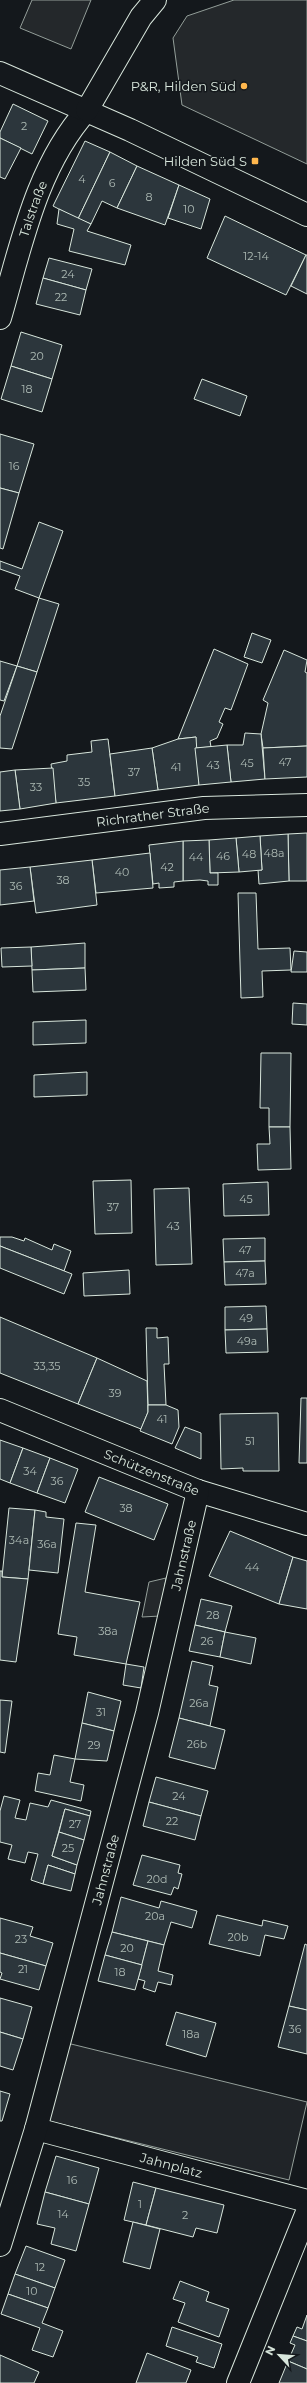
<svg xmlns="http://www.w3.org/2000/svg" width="307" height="2383" font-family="Montserrat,sans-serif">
  <rect width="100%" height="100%" fill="#14181c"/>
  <path fill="#202428" stroke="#939e99" d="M67 2043 307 2102 289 2180 48 2121Z"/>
  <g fill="#24282b" stroke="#939e99">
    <path d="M32 0H91L71 49 20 28Z"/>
    <path d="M234 0H307V164L182 105 173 38 187 16Z"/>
    <path d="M166 1578 160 1616 142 1617 149 1582Z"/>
  </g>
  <g fill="#2c363c" stroke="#d8e6dc">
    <path d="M13 104 48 121 32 154 0 138V132Z"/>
    <path d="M0 138 21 148 5 179 0 177Z"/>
    <path d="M85 141 110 152 78 219 53 206Z"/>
    <path d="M110 152 137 166 117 208 102 201 91 224 78 219Z"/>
    <path d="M137 166 179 185 165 225 117 208Z"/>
    <path d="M179 185 210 199 201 229 168 218Z"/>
    <path d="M59 209 91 224 87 231 131 245 125 265 69 251 74 229 57 224Z"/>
    <path d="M225 216 306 255 286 295 207 258Z"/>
    <path d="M306 255H307V294L291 286Z"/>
    <path d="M49 258 92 269 86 290 43 278Z"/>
    <path d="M43 278 86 290 80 315 36 304Z"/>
    <path d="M21 332 62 345 52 379 11 366Z"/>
    <path d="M11 366 52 379 42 412 1 399Z"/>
    <path d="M202 379 247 396 240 416 194 399Z"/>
    <path d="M0 434 34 444 19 493 0 488Z"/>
    <path d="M0 488 19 493 3 549 0 548Z"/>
    <path d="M39 522 63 531 39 598 15 589 20 576 0 569V561L22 569Z"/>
    <path d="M39 598 59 604 37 672 17 666Z"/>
    <path d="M252 633 271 640 262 663 244 657Z"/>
    <path d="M214 649 248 664 231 710 225 708 219 722 223 724 217 738 210 741 211 747 195 748 196 737 178 739Z"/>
    <path d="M284 650 307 660 305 672 307 673V746L263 748 261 734 268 703 263 700Z"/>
    <path d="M0 661 17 666 4 701 0 700Z"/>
    <path d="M17 666 37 672 12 749 0 748V716Z"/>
    <path d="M245 733 261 734 265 779 231 782 227 745H243Z"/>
    <path d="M196 737 199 785 158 790 152 748 178 739Z"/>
    <path d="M108 739 115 796 56 803 51 764 67 761V755L92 752 91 741Z"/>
    <path d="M227 745 231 782 199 785 195 748Z"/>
    <path d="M307 746V777L265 779 263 748Z"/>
    <path d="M152 748 158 790 115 796 110 754Z"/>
    <path d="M53 768 56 803 20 809 15 770Z"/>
    <path d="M15 770 20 809 0 811V772Z"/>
    <path d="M307 833V881H289L288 834Z"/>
    <path d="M288 834 289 881 259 884 258 870H262L260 836Z"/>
    <path d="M260 836 262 870 239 872 236 838Z"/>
    <path d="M236 838 239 872 210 873 209 840Z"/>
    <path d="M209 840 210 873H218V885H208V881L200 880 183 881V841Z"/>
    <path d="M183 841V881L174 882V887L159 888V883L153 884 149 845Z"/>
    <path d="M150 853 153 888 96 893 92 860Z"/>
    <path d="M92 860 97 905 36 913 30 867Z"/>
    <path d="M30 867 34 901 0 905V870Z"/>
    <path d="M238 893H256L258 949 290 948 291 970 262 971 263 997 241 998Z"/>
    <path d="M85 943V968L32 970 31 947Z"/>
    <path d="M31 947 32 966 2 967 1 948Z"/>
    <path d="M294 951 307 952V972H291Z"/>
    <path d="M85 968 86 990 33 992 32 970Z"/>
    <path d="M293 1003 307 1004V1025L292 1024Z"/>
    <path d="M86 1020V1043L33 1045V1022Z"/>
    <path d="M261 1053H291L290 1127H269V1108H260Z"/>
    <path d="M87 1072V1095L34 1097V1075Z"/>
    <path d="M269 1127H290L291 1169 258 1170 257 1144H270Z"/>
    <path d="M131 1180 132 1233 95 1234 93 1181Z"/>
    <path d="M268 1182 269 1215 224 1216 223 1184Z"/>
    <path d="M189 1188 192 1264 156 1265 154 1189Z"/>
    <path d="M0 1237H12L24 1241 25 1238 52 1250 54 1244 71 1251 64 1271 0 1246Z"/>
    <path d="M265 1238V1261L224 1262 223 1239Z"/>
    <path d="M0 1246 72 1274 64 1294 0 1268Z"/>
    <path d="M265 1261 266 1284 225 1285 224 1262Z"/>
    <path d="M129 1270 130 1294 84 1296 83 1273Z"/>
    <path d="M266 1306 267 1329 225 1330V1307Z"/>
    <path d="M0 1317 97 1358 78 1404 0 1373Z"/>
    <path d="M146 1328H157V1338L168 1337 169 1364H164L166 1405H148Z"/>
    <path d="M267 1329 268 1352 226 1353 225 1330Z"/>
    <path d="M97 1358 147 1381 148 1412 141 1429 78 1404Z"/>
    <path d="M301 1398H307V1463H299Z"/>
    <path d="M148 1405H166L178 1410 179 1427 172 1444 140 1431 148 1412Z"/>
    <path d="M278 1413 279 1471H243V1468L221 1469 220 1414Z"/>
    <path d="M185 1427 201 1433V1459L175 1448Z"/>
    <path d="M0 1440 23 1448 10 1483 0 1479Z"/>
    <path d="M23 1448 50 1458 37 1493 10 1483Z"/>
    <path d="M50 1458 78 1469 65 1503 37 1493Z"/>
    <path d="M99 1477 168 1504 154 1540 85 1512Z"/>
    <path d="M9 1508 35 1510 28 1579 2 1577Z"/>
    <path d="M35 1510 46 1512V1517L64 1519 58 1573 29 1570Z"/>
    <path d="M76 1523 96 1525 85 1592 140 1602 126 1664 74 1655 77 1637 58 1634Z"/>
    <path d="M230 1531 293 1557 279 1604 209 1576Z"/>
    <path d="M293 1557 307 1561V1609L279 1604Z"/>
    <path d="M0 1571H2V1577L28 1579 16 1662 0 1660Z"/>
    <path d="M201 1599 232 1606 225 1632 195 1625Z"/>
    <path d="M195 1625 225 1632 220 1657 189 1651Z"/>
    <path d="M225 1632 256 1638 251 1664 220 1657Z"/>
    <path d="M192 1661 213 1666 209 1685 218 1687 210 1726 179 1718Z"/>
    <path d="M126 1664 144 1667 141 1688 123 1685Z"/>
    <path d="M88 1692 121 1701 114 1731 82 1723Z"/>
    <path d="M0 1700 12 1701 5 1753 0 1752Z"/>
    <path d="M179 1718 225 1730 215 1769 169 1757Z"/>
    <path d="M82 1723 114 1731 107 1761 75 1759Z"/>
    <path d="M54 1755 75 1759 70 1782 84 1785 81 1801 35 1791 38 1773 50 1775Z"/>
    <path d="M156 1777 208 1791 201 1816 149 1802Z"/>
    <path d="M4 1796 20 1800 15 1818 26 1820 30 1803 48 1807 51 1800 91 1811 90 1816 65 1809 52 1856 77 1865 75 1874 48 1865 43 1884 31 1880 38 1854 28 1852 25 1863 8 1859 12 1845 0 1842V1811Z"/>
    <path d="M149 1802 201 1816 195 1840 143 1826Z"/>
    <path d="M65 1809 90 1816 84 1840 59 1832Z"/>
    <path d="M59 1832 84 1840 77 1865 52 1856Z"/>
    <path d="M142 1855 180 1865 178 1873 182 1874 178 1889 174 1887 171 1895 133 1885Z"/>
    <path d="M48 1865 75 1874 71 1891 43 1884Z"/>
    <path d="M121 1897 159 1908 161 1901 197 1911 192 1928 171 1922 164 1945 112 1932Z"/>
    <path d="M217 1915 262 1926 263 1920 288 1926 284 1939 265 1935 260 1956 209 1944Z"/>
    <path d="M0 1918 33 1927 30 1936 53 1943 46 1966 0 1953Z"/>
    <path d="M112 1932 148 1941 142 1965 105 1955Z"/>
    <path d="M148 1941 164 1945 158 1971 173 1975 171 1985 158 1982 155 1992 143 1988 145 1981 138 1979Z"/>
    <path d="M305 1944 307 1945V2010L289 2006Z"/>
    <path d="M0 1953 46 1966 39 1990 0 1979 2 1973 0 1972Z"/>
    <path d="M105 1955 142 1965 135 1990 98 1981Z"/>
    <path d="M0 1998 32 2007 23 2039 0 2032Z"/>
    <path d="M289 2006 307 2010V2054L278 2047Z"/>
    <path d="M176 2012 216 2023 206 2057 166 2045Z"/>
    <path d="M0 2032 23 2039 13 2070 0 2066Z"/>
    <path d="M0 2091 10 2094 2 2121H0Z"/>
    <path d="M56 2156 99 2168 89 2204 45 2192Z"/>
    <path d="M133 2182 156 2188 146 2225 124 2220Z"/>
    <path d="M156 2188 224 2205 217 2233 196 2228 193 2237 146 2225Z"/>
    <path d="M45 2192 89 2204 76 2251 51 2244 55 2228 37 2224Z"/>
    <path d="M133 2222 160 2229 150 2269 123 2262Z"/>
    <path d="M26 2246 65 2260 55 2288 15 2274Z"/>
    <path d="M15 2274 55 2288 48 2308 8 2294Z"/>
    <path d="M180 2281 209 2292 206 2301 229 2309 219 2337 178 2322 185 2303 173 2299Z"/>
    <path d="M8 2294 48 2308 42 2323 63 2331 53 2357 32 2350 40 2328 1 2314Z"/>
    <path d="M307 2315V2341L293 2336 297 2327 302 2329Z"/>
    <path d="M172 2327 222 2344 214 2368 196 2362 198 2357 166 2346Z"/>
    <path d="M293 2336 307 2341V2369L288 2361 295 2345 290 2343Z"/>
    <path d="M147 2353 191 2370 186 2383H136Z"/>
    <path d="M0 2355 39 2372 34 2383H0Z"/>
    <path d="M288 2361 307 2369V2383H279Z"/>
  </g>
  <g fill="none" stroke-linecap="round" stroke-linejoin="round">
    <defs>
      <g id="street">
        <path id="s1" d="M0 318C21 246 36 167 87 110"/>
        <path id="s2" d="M0 1410 198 1491 307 1524"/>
        <path id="s3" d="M36 2129 307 2201"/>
        <path id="s4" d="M0 2245 36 2129 147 1713 198 1491"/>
        <path d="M238 2383 307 2212"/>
      </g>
      <g id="secondary">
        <path d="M0 73 130 130 307 215"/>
        <path d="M87 110 141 17 155 0"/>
        <path id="s5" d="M0 834 204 808 307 805"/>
      </g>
    </defs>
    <use href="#street" stroke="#d8e6dc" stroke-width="24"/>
    <use href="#secondary" stroke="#d8e6dc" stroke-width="24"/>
    <use href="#street" stroke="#14181c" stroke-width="22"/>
    <use href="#secondary" stroke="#14181c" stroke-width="22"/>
  </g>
  <g fill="#ffb74d" stroke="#14181c" stroke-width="1.5">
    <circle cx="244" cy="86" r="4"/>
    <rect x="251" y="157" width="8" height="8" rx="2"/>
  </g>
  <g text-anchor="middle" stroke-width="3" stroke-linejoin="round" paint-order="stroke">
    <g font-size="11" fill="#adbab4">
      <text x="24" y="130">2</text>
      <text x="82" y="183">4</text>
      <text x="112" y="187">6</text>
      <text x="149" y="201">8</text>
      <text x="189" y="213">10</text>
      <text x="256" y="260">12-14</text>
      <text x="68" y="278">24</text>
      <text x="61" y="301">22</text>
      <text x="37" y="360">20</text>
      <text x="27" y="393">18</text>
      <text x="14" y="470">16</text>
      <text x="285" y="766">47</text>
      <text x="247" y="767">45</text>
      <text x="213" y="769">43</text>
      <text x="176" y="771">41</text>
      <text x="134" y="776">37</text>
      <text x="84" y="786">35</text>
      <text x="36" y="791">33</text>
      <text x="274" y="857">48a</text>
      <text x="249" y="858">48</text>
      <text x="223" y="860">46</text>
      <text x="196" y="861">44</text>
      <text x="167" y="871">42</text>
      <text x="122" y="876">40</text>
      <text x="63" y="884">38</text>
      <text x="16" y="890">36</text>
      <text x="246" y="1203">45</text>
      <text x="113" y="1211">37</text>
      <text x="173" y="1230">43</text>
      <text x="245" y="1254">47</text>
      <text x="245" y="1277">47a</text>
      <text x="246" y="1322">49</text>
      <text x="247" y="1345">49a</text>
      <text x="47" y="1370">33,35</text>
      <text x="115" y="1397">39</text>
      <text x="162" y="1423">41</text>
      <text x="250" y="1445">51</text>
      <text x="30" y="1475">34</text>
      <text x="57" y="1485">36</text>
      <text x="126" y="1512">38</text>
      <text x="19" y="1544">34a</text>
      <text x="47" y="1548">36a</text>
      <text x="252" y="1571">44</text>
      <text x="213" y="1619">28</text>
      <text x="108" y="1635">38a</text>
      <text x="207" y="1645">26</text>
      <text x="199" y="1707">26a</text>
      <text x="101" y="1716">31</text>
      <text x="197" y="1748">26b</text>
      <text x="94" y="1749">29</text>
      <text x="179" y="1800">24</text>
      <text x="172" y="1825">22</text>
      <text x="75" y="1828">27</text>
      <text x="68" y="1852">25</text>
      <text x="157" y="1883">20d</text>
      <text x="155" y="1920">20a</text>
      <text x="238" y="1941">20b</text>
      <text x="21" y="1943">23</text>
      <text x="127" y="1952">20</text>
      <text x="23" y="1973">21</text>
      <text x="120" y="1976">18</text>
      <text x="295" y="2033">36</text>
      <text x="191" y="2038">18a</text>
      <text x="72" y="2184">16</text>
      <text x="140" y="2208">1</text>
      <text x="63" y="2218">14</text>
      <text x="185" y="2219">2</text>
      <text x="40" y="2271">12</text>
      <text x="32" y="2295">10</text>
    </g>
    <g font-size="13" fill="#d8e6dc" stroke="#14181c" text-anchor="end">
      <text x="236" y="91">P&amp;R, Hilden Süd</text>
      <text x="247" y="166">Hilden Süd S</text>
    </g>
    <g font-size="13" fill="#d8e6dc" stroke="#14181c">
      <text dy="5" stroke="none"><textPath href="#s1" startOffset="114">Talstraße</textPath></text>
      <text dy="5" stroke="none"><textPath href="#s5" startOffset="154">Richrather Straße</textPath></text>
      <text dy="5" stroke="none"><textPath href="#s2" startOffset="164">Schützenstraße</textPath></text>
      <text dy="5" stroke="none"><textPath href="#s4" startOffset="714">Jahnstraße</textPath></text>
      <text dy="5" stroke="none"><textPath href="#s4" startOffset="390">Jahnstraße</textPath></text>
      <text dy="5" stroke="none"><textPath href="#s3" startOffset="140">Jahnplatz</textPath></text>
    </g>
  </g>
  <g transform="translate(279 2355) rotate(296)" stroke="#14181c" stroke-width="3" paint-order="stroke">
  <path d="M0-3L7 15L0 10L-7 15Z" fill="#d8e6dc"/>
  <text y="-6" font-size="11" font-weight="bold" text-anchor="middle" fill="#d8e6dc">N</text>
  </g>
</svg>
